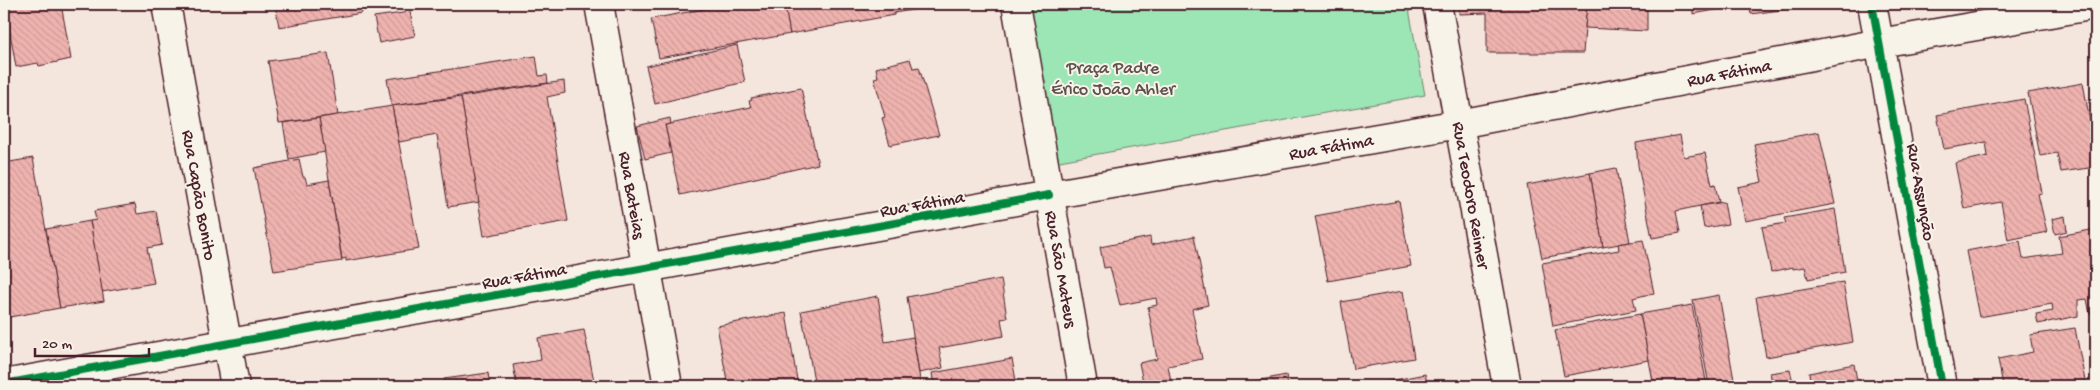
<svg xmlns="http://www.w3.org/2000/svg" width="2100" height="390" font-family="'Gochi Hand',sans-serif">
  <defs>
    <pattern id="building-back-hatch" width="6" height="6" patternUnits="userSpaceOnUse" patternTransform="scale(1.25)"><rect width="6" height="6" fill="#efb3af"/><path d="M-1 5l2 2M0 0l6 6M5-1l2 2" fill="none" stroke="#ce9a97"/></pattern>
  </defs>
  <rect width="100%" height="100%" fill="#f5e6dd"/>
  <filter id="ink" filterUnits="userSpaceOnUse"><feTurbulence type="fractalNoise" baseFrequency=".02" numOctaves="2"/><feDisplacementMap in="SourceGraphic" scale="10" xChannelSelector="R" yChannelSelector="G"/><feConvolveMatrix kernelMatrix="1 2 1 2 8 2 1 2 1" color-interpolation-filters="sRGB"/></filter>
  <g filter="url(#ink)">
    <path fill="#9ce5b4" stroke="#738270" d="M1025 4H1408L1425 95 1054 162Z"/>
    <g fill="url(#building-back-hatch)" stroke="#4a1f2b">
      <path d="M5 4H61L71 59 39 66 38 63 16 67Z"/>
      <path d="M275 4H364V7L361 8 362 13 279 27Z"/>
      <path d="M730 4H785L790 34 659 58 651 19Z"/>
      <path d="M803 4H949L894 13V15L790 34 785 7Z"/>
      <path d="M1459 4H1587L1583 53H1487V13L1459 14Z"/>
      <path d="M1587 4H1647V31L1585 28Z"/>
      <path d="M1693 4H1749L1693 14Z"/>
      <path d="M1749 4H1802V7L1751 14Z"/>
      <path d="M410 12 415 36 379 43 374 17Z"/>
      <path d="M737 45 745 82 655 104 646 66Z"/>
      <path d="M328 53 338 115 279 123 268 61Z"/>
      <path d="M536 56 539 76 547 75 548 83 392 106 387 79Z"/>
      <path d="M910 59 913 68 919 67 939 135 890 145 882 118 885 117 874 78 878 77 876 68Z"/>
      <path d="M564 81 565 93 547 97 568 221 484 236 461 97Z"/>
      <path d="M2083 83 2096 154V167L2061 172 2057 153 2040 156 2028 93Z"/>
      <path d="M801 88 818 164 680 195 665 125 751 107 749 101 752 100 751 98Z"/>
      <path d="M461 97 479 202 448 207 437 135 399 142 392 106Z"/>
      <path d="M2024 99 2042 193 2038 194 2047 232 2008 240 2001 202 1964 209 1955 163 1988 156 1986 142 1944 149 1937 115Z"/>
      <path d="M392 106 419 249 346 261V258L342 259 319 118Z"/>
      <path d="M319 118 325 152 289 159 283 123Z"/>
      <path d="M670 118 671 124 665 125 671 153 645 159 637 126Z"/>
      <path d="M1819 132 1835 204 1745 221 1738 187 1762 182 1754 144Z"/>
      <path d="M1680 135 1684 157 1705 153 1712 185 1715 184 1719 202 1676 211 1680 233 1652 238 1638 165 1636 143Z"/>
      <path d="M33 158 60 308 4 318V163Z"/>
      <path d="M299 159 303 177H305L307 184 329 180 342 261 274 271 254 168Z"/>
      <path d="M1616 168 1630 242 1603 247 1590 173Z"/>
      <path d="M1590 173 1603 247 1542 258 1527 185Z"/>
      <path d="M1399 201 1411 266 1328 281 1315 216Z"/>
      <path d="M1724 202 1728 224 1704 228 1700 206Z"/>
      <path d="M135 204 137 214 156 211 162 245 147 248 154 283 102 292 90 221 96 220 94 211Z"/>
      <path d="M1835 209 1845 272 1808 279 1805 267 1793 269V267L1771 272 1762 227 1786 223 1784 218Z"/>
      <path d="M2065 216 2067 231 2055 234 2052 219Z"/>
      <path d="M90 221 104 301 60 308 46 229Z"/>
      <path d="M2096 229V313L2090 314 2087 299 2078 300V316L2038 324 2036 314 2053 311 2052 304 1979 317 1966 251 2020 241 2023 259 2062 253 2059 236Z"/>
      <path d="M1194 236 1208 305 1192 309 1202 359 1168 366 1172 386H1144L1139 363 1157 359 1148 307 1157 305 1156 298 1120 305 1110 267 1104 268 1100 247 1150 237 1151 245Z"/>
      <path d="M1643 240 1654 293 1633 298 1636 310 1553 326 1542 263 1619 250 1618 244Z"/>
      <path d="M1001 279 1007 318 1001 319 1004 336 939 348 943 368 919 373 907 297Z"/>
      <path d="M1843 282 1853 342 1766 357 1756 297Z"/>
      <path d="M1403 291 1414 358 1353 369 1341 302Z"/>
      <path d="M1719 295 1734 380 1709 385 1693 300Z"/>
      <path d="M878 296 885 342 913 337 921 386H815L801 311Z"/>
      <path d="M1692 305 1706 381 1678 386H1654L1640 314Z"/>
      <path d="M786 313 798 386H728L717 326Z"/>
      <path d="M1640 314 1649 360 1564 376 1555 330Z"/>
      <path d="M2075 328 2086 386H2003L1998 359 2033 352 2030 335Z"/>
      <path d="M584 330 595 386H517L513 365 541 360 538 338Z"/>
      <path d="M1012 359 1017 386H934L932 373Z"/>
      <path d="M1854 364 1858 386H1811L1809 373Z"/>
      <path d="M1790 370 1793 382 1773 386 1770 373Z"/>
      <path d="M488 373 490 386H445L444 379Z"/>
      <path d="M1425 374 1428 386H1364Z"/>
      <path d="M1286 375 1288 386H1236V385Z"/>
    </g>
    <g fill="none" stroke-linecap="round" stroke-linejoin="round">
      <defs>
        <g id="street">
          <path d="M166 4 235 386"/>
          <path d="M599 4 668 386"/>
          <path d="M1016 4 1083 386"/>
          <path d="M1437 4 1507 386"/>
          <path d="M1872 4 1942 386"/>
        </g>
        <path id="secondary" d="M4 384 1049 195 1459 124 1880 43 2096 5"/>
      </defs>
      <use href="#street" stroke="#4a1f2b" stroke-width="31"/>
      <use href="#secondary" stroke="#4a1f2b" stroke-width="31"/>
      <use href="#street" stroke="#f7f3e8" stroke-width="28"/>
      <use href="#secondary" stroke="#f7f3e8" stroke-width="28"/>
      <defs>
        <g id="cycleway">
          <path d="M1872 4 1942 386"/>
          <path d="M4 384 1049 195"/>
        </g>
      </defs>
      <use href="#cycleway" stroke="#f7f3e8" stroke-width="11"/>
      <use href="#cycleway" stroke="#00873e" stroke-width="8"/>
    </g>
  </g>
  <g text-anchor="middle" stroke-width="4" stroke-linejoin="round" paint-order="stroke">
    <g font-size="18" fill="#5e504d" stroke="#f7f3e8">
      <text x="1113" y="73">Praça Padre<tspan x="1113" dy="21">Érico João Ahler</tspan></text>
    </g>
    <g font-size="18" fill="#4a1f2b" stroke="#f7f3e8">
      <text transform="translate(1729 72) rotate(-11)" y="6">Rua Fátima</text>
      <text transform="translate(1331 146) rotate(-10)" y="6">Rua Fátima</text>
      <text transform="translate(1922 192) rotate(80)" y="6">Rua Assunção</text>
      <text transform="translate(200 195) rotate(80)" y="6">Rua Capão Bonito</text>
      <text transform="translate(633 195) rotate(80)" y="6">Rua Bateias</text>
      <text transform="translate(1472 195) rotate(80)" y="6">Rua Teodoro Reimer</text>
      <text transform="translate(922 203) rotate(-10)" y="6">Rua Fátima</text>
      <text transform="translate(1062 269) rotate(80)" y="6">Rua São Mateus</text>
      <text transform="translate(524 275) rotate(-10)" y="6">Rua Fátima</text>
    </g>
  </g>
  <rect width="2100" height="390" fill="none" stroke="#f7f3e8" stroke-width="20"/>
  <rect x="10" y="10" width="2080" height="370" fill="none" stroke="#4a1f2b" stroke-width="2" filter="url(#ink)"/>
  <path d="M35 348v8h114v-8" fill="none" stroke="#4a1f2b" stroke-width="2.5"/>
  <text x="42" y="348" font-size="15" fill="#4a1f2b" stroke="#f7f3e8" stroke-width="4" paint-order="stroke">20 m</text>
</svg>
